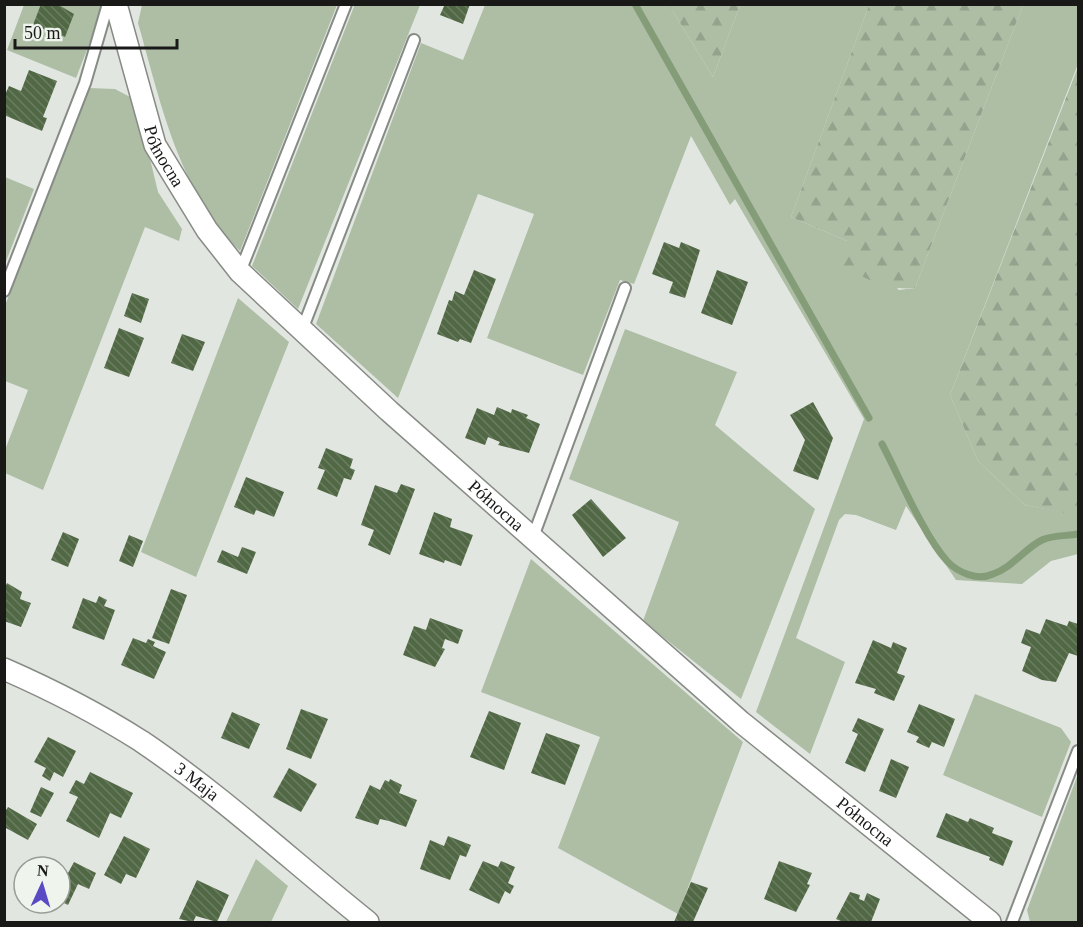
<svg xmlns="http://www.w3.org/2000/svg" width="1083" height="927" font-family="Georgia,serif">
  <defs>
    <pattern id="forest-firs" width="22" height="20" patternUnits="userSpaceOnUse" patternTransform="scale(1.5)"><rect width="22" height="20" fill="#adbea5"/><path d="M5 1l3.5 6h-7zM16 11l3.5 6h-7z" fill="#94a38d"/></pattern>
    <pattern id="building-back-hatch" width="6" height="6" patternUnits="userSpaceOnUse" patternTransform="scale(1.5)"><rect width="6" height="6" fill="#516845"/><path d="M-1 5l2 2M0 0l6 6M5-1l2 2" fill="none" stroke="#6b7c62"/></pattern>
  </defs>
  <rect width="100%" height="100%" fill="#e2e6e0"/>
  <g fill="#adbea5">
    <path d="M355 4 420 5 298 309 252 266Z"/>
    <path d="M24 5H100L102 11 76 78 7 50Z"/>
    <path d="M142 5H337L240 251C178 190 161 103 138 23Z"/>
    <path d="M485 5H669L713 77 740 5H869L791 217 847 241 899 290 915 288 1023 5H1078V64L950 395 978 461 1025 505 1078 515V554L1051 561 1022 584 956 580 906 506 896 530 856 515 845 514 839 520 796 638 845 662 810 754 756 712 864 419 735 199 730 205 691 136 634 284 620 280 583 375 487 338 534 214 478 194 398 398 316 324 421 43 463 60Z"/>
    <path d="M89 88 115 89 132 98 139 113 158 192 182 229 179 241 145 227 43 490 5 473V450L28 390 5 381 4 308Z"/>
    <path d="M5 177 34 189 5 264Z"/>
    <path d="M238 298 289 342 196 577 141 552Z"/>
    <path d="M625 329 737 372 715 425 815 509 741 699 643 621 679 522 569 479Z"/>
    <path d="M531 559 743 742 678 914 558 848 600 737 481 692Z"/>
    <path d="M975 694 1061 728 1071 742 1042 817 943 775Z"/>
    <path d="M1078 774V922H1030L1027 910Z"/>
    <path d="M256 859 288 886 271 922H226Z"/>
  </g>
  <g fill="url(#forest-firs)">
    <path d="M669 5H740L713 77Z"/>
    <path d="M869 5H1023L915 288C885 291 867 279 842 265L847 241 791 217Z"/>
    <path d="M1078 67V515H1075L1025 505 978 461 950 395Z"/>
  </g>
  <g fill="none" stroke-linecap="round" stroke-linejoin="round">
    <g stroke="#849c77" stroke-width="7">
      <path d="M635 4 869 418"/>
      <path d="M882 444C899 476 924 536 947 561 958 573 978 581 993 574 1013 567 1024 549 1042 540 1052 535 1068 536 1078 534"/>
    </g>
  </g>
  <g fill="url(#building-back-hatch)">
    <path d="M41 4H57L74 14 65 37 33 25Z"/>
    <path d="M445 4H470L463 24 440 15Z"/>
    <path d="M29 70 57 81 43 117 47 118 42 131 4 115V97L9 86 21 91Z"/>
    <path d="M664 242 679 248 681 242 700 250 685 298 669 293 673 282 652 274Z"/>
    <path d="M474 270 496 279 471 343 460 339 458 342 437 334 449 300 452 301 455 291 464 295Z"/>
    <path d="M717 270 748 282 732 325 701 313Z"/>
    <path d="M132 293 149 299 141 323 124 316Z"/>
    <path d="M119 328 144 338 129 377 104 368Z"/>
    <path d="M182 334 205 342 193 371 171 363Z"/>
    <path d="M813 402 833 438 818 480 793 471 805 440 790 415Z"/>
    <path d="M497 407 511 413 512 409 528 415 526 418 540 424 529 453 498 445 500 442 488 437 485 445 465 438 477 408 494 415Z"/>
    <path d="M326 448 353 459 350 468 355 470 351 480 344 478 337 497 317 489 325 470 318 468Z"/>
    <path d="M246 477 284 492 274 517 256 510 254 515 234 507Z"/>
    <path d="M401 484 415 489 390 555 368 545 374 530 361 525 375 485 397 493Z"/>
    <path d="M591 499 626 538 603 557 572 515Z"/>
    <path d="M434 512 452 519 450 527 473 535 461 566 445 560 444 563 419 554Z"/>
    <path d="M63 532 79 539 68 567 51 560Z"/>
    <path d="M129 535 143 541 133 567 119 561Z"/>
    <path d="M242 547 256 552 247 574 217 562 222 550 238 557Z"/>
    <path d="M7 583 22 592 20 599 31 603 21 627 4 621V590Z"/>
    <path d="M171 589 187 595 169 644 152 638Z"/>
    <path d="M99 596 107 600 104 606 115 610 104 640 72 628 83 598 96 603Z"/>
    <path d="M430 618 463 630 458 644 445 639 442 648 445 649 435 667 403 655 414 626 426 630Z"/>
    <path d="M1046 619 1067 626 1069 621 1078 624V656L1069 653 1056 682 1042 680 1022 671 1031 647 1021 643 1026 629 1040 634Z"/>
    <path d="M133 638 146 643 148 639 155 642 153 646 166 652 154 679 121 665Z"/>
    <path d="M873 640 891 648 893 642 907 648 897 673 905 676 894 701 874 693 876 689 855 683Z"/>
    <path d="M919 704 955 719 944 747 932 742 929 748 916 742 919 737 907 732Z"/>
    <path d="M301 709 328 719 311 759 286 749Z"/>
    <path d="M489 711 521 723 504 770 470 757Z"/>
    <path d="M232 712 260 724 249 749 221 738Z"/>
    <path d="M858 718 884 729 865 772 845 763 858 734 852 731Z"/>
    <path d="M546 733 580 745 565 785 531 773Z"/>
    <path d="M48 737 76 751 63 777 54 772 50 781 42 776 46 768 34 762Z"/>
    <path d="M891 759 909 767 896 798 879 791Z"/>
    <path d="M289 768 317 784 301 812 273 797Z"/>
    <path d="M90 772 133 793 121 818 110 813 99 838 66 821 78 797 69 793 76 780 84 784Z"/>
    <path d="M390 779 402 785 399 793 417 800 406 827 389 821 380 819 378 825 355 818 370 785 380 790 385 780 389 782Z"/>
    <path d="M41 787 54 793 41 817 30 812Z"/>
    <path d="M8 807 37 824 28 840 4 827V813Z"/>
    <path d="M946 813 968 822 970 818 994 828 992 833 1013 841 1003 866 989 860 990 857 936 837Z"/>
    <path d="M124 836 150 849 136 878 126 874 121 884 104 875Z"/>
    <path d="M448 836 471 845 466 857 460 855 450 880 420 869 430 840 444 846Z"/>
    <path d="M483 861 498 867 501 861 515 867 508 883 514 886 510 894 505 891 499 904 469 890Z"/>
    <path d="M779 861 812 873 807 884 810 885 796 912 764 899Z"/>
    <path d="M74 862 96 873 89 889 78 884 68 905 60 901V869L68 873Z"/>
    <path d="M197 880 229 895 217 922 196 916 193 922 179 919Z"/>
    <path d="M691 882 708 888 693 922H674Z"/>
    <path d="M850 892 860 895 859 899 864 901 867 893 880 899 871 922H843L836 919Z"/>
  </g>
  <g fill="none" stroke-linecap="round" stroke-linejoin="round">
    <defs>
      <g id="service">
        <path d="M240 272 346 4"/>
        <path d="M4 291 85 83 108 4"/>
        <path d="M302 330 414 40"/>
        <path d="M533 537 625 288"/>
        <path d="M1012 922 1078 751"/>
      </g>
      <g id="minor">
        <path id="s1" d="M116 4 155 145 207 230 240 272 389 411 741 722 990 922"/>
        <path id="s2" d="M4 669C52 690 97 713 141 741 221 795 293 862 368 922"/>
      </g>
    </defs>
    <use href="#service" stroke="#878b85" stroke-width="14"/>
    <use href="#minor" stroke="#878b85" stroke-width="24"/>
    <use href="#service" stroke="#fff" stroke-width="10"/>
    <use href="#minor" stroke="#fff" stroke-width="21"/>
  </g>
  <g text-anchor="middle" stroke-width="6" stroke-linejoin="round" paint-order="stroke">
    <g font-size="18" fill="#191a18" stroke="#eff4ed">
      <text dy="6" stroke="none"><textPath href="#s1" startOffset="160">Północna</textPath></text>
      <text dy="6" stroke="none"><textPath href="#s1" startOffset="646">Północna</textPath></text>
      <text dy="6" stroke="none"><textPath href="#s2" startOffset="224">3 Maja</textPath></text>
      <text dy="6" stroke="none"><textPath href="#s1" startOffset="1132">Północna</textPath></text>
    </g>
  </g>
  <rect width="1083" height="927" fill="none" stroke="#191a18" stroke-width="12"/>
  <g transform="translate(42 885) rotate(4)"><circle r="28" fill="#eff4ed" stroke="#999d98" stroke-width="1.5"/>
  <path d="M0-4.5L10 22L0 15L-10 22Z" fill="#584bc3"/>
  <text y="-9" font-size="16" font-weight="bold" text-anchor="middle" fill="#191a18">N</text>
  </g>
  <path d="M15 39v9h162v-9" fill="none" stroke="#191a18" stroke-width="3"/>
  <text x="24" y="39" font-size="18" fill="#191a18" stroke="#eff4ed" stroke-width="4.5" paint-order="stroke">50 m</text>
</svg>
